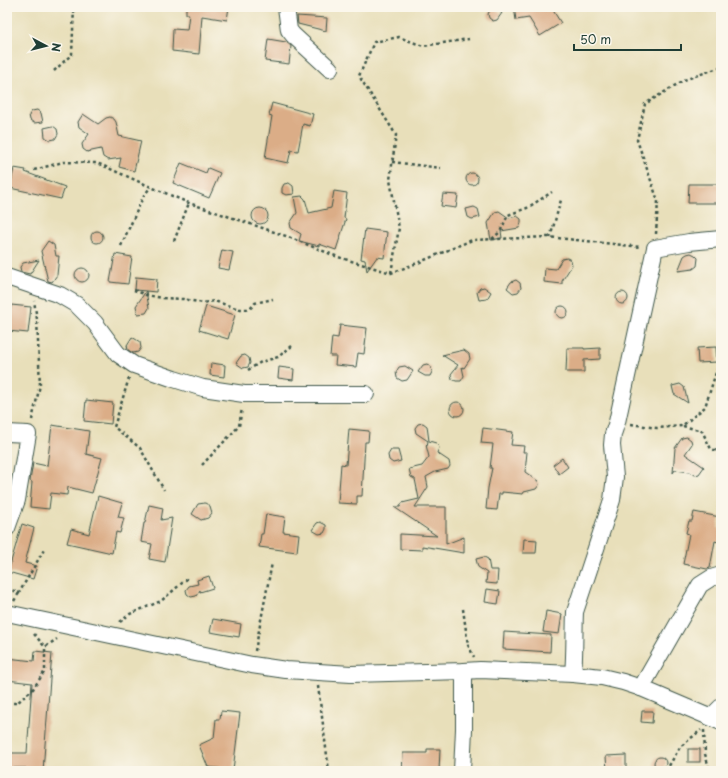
<svg xmlns="http://www.w3.org/2000/svg" width="728" height="778" font-family="'Playpen Sans',sans-serif">
  <rect width="100%" height="100%" fill="#fbf7ec"/>
  <filter id="ink" filterUnits="userSpaceOnUse"><feTurbulence type="fractalNoise" baseFrequency=".025" numOctaves="2"/><feDisplacementMap in="SourceGraphic" scale="8" xChannelSelector="R" yChannelSelector="G"/><feConvolveMatrix kernelMatrix="1 2 1 2 8 2 1 2 1" color-interpolation-filters="sRGB"/></filter>
  <filter id="wash" filterUnits="userSpaceOnUse"><feTurbulence type="fractalNoise" baseFrequency=".012" numOctaves="4" result="noise"/><feDisplacementMap in="SourceGraphic" scale="16" xChannelSelector="R" yChannelSelector="G"/><feGaussianBlur stdDeviation="0.9" result="paint"/><feColorMatrix in="noise" values="0 0 0 0 0 0 0 0 0 0 0 0 0 0 0 0 0 1.4 0 .05"/><feComposite in="paint" operator="in"/></filter>
  <g filter="url(#wash)">
    <rect width="100%" height="100%" fill="#e8dfba"/>
    <g id="blocks">
      <g fill="#dbad87">
        <path d="M186 7H229L227 20 202 16 199 54 172 51 173 29 187 30 189 14H186Z"/>
        <path d="M514 7H554V12L561 23 540 36 529 18 516 20Z"/>
        <path d="M495 9 502 13 497 20 493 21 489 18 488 14 490 10Z"/>
        <path d="M297 16 327 18 326 31 298 24Z"/>
        <path d="M268 39 286 42 291 46 289 64 265 61Z"/>
        <path d="M272 103 313 114 310 126 303 124 298 151 291 150 288 163 265 158 272 116 269 115Z"/>
        <path d="M37 110 41 113 43 122 34 123 30 120 29 115 32 111Z"/>
        <path d="M83 114 98 124 106 118 110 117 114 119 116 122 119 136 141 141 134 171 119 167 121 158 108 160 103 157 101 149 87 152 83 149 82 144 89 134 79 127 78 122Z"/>
        <path d="M53 126 57 129 58 134 55 139 50 140 45 137 44 128Z"/>
        <path d="M181 163 206 173 208 168 220 173 209 198 173 183Z"/>
        <path d="M14 168 26 170 25 172 65 187 61 199 10 188Z"/>
        <circle cx="472" cy="179" r="6"/>
        <path d="M289 183 293 186 294 194 286 195 282 193V188L284 184Z"/>
        <path d="M689 184H721V203H688Z"/>
        <path d="M334 191 347 193 344 218 346 219 336 250 319 244V246L299 241 301 234 291 228 290 223 297 213 294 197 302 196 305 199 309 213 331 208Z"/>
        <path d="M443 194 458 195 456 208 441 206Z"/>
        <path d="M474 207 478 209 480 217 472 219 468 217 466 209Z"/>
        <circle cx="260" cy="216" r="8"/>
        <path d="M499 211 509 218 517 216 521 219V223L519 228 501 231 502 238 491 240 488 223 495 212Z"/>
        <path d="M365 229 387 232 384 258 377 257 367 271 365 260 361 259Z"/>
        <circle cx="97" cy="237" r="6"/>
        <path d="M48 241 54 245 56 256H59L57 275 52 282 48 281 41 251Z"/>
        <path d="M222 250 233 252 229 270 218 268Z"/>
        <path d="M691 253 695 255 698 258 697 266 693 269 678 271 684 256 687 254Z"/>
        <path d="M115 254 132 257 128 284 110 282Z"/>
        <path d="M567 258 571 260 572 265 562 281V284L544 282 545 268 556 269 562 259Z"/>
        <path d="M39 260 30 274 21 272 20 267 23 263Z"/>
        <circle cx="82" cy="275" r="7"/>
        <path d="M136 277 157 279 156 292 146 291 149 308 146 313 138 314 136 306 146 291 135 290Z"/>
        <path d="M516 280 520 283 521 288 518 292 513 293 507 288 511 282Z"/>
        <path d="M484 287 491 292 487 299 479 300 477 292 480 288Z"/>
        <circle cx="622" cy="298" r="6"/>
        <path d="M11 305 31 307 28 333 8 331Z"/>
        <path d="M206 306 235 315 228 339 199 330Z"/>
        <circle cx="562" cy="312" r="6"/>
        <path d="M340 325 367 328 364 354 358 353 356 367 335 365 336 356H330L332 337 338 338Z"/>
        <path d="M132 337 140 342 141 348 138 352 133 353 128 350 127 345Z"/>
        <path d="M716 347 717 362 698 363 697 348Z"/>
        <path d="M567 348H584V349L600 348V359L584 360V372H566Z"/>
        <path d="M464 350 469 354 470 359 464 368 462 367 464 376 461 381H456L452 379 451 374 458 365 442 355Z"/>
        <path d="M245 355 249 358 250 363 248 367 243 368 236 363 241 356Z"/>
        <path d="M211 363 225 365 224 377 210 375Z"/>
        <path d="M427 364 431 367 432 372 430 376H425L418 372 423 365Z"/>
        <path d="M405 366 413 371 407 380 402 381 397 378 396 372 399 367Z"/>
        <path d="M279 367 294 369 293 380 278 378Z"/>
        <path d="M680 384 684 387 688 403 674 394 672 386Z"/>
        <path d="M86 400 113 403 111 424 84 421Z"/>
        <circle cx="457" cy="409" r="7"/>
        <path d="M423 423 427 426 429 441 436 443 438 445 439 448 437 453 449 461 450 466 448 469 435 472 426 477 428 487 415 507H446V544L464 537V553L422 546V550L400 549V534L437 536 394 507H400L402 503 419 499 415 479 411 477 409 469 422 466 429 457 426 445 427 446 428 441 416 433 415 428 418 424Z"/>
        <path d="M52 425 89 431 86 454 102 458 92 493 68 487 67 495 51 493 49 509 30 507 32 482 30 481 33 463 47 466Z"/>
        <path d="M483 428 513 432 511 445 524 446 523 452H527L525 472 538 481 539 485 536 489 524 492 523 494 502 492V494H499L497 510 486 509 488 488 492 468H490L493 444 481 443Z"/>
        <path d="M349 429 369 431 368 442H365L362 496H357V504L338 503 341 464 346 465Z"/>
        <path d="M687 437 691 440 692 444 685 454 704 467 699 474 695 475 690 472 675 470 673 473 675 448 682 438Z"/>
        <path d="M391 450H398L401 461 393 463 389 460 388 455Z"/>
        <path d="M562 458 568 467 559 474 553 465Z"/>
        <path d="M98 496 122 503 118 517 124 518 120 533 116 532 112 553 67 543 71 529 89 534Z"/>
        <path d="M205 503 210 506 212 513 208 518 201 520 192 514 198 504Z"/>
        <path d="M149 505 163 508 161 520 172 518 165 562 149 559 152 544 141 542 144 523H145Z"/>
        <path d="M694 512 720 517 718 528 721 529V543L715 541 710 568 707 569 683 564 689 534 686 533 689 521H692Z"/>
        <path d="M266 514 285 517 283 532 299 534 297 552 259 547 261 534H263Z"/>
        <path d="M320 522 326 525V529L324 533 319 534 312 530 317 523Z"/>
        <path d="M22 524 34 528 25 563 37 566 33 579 8 572Z"/>
        <path d="M524 539 537 540 536 553H523Z"/>
        <path d="M484 557 488 559 490 570H498L497 584 486 583 487 573 478 567 476 559Z"/>
        <path d="M209 576 213 588 200 592V590L196 596 191 597 187 594 186 590 189 586 198 584 197 580Z"/>
        <path d="M487 589 500 591 498 604 485 602Z"/>
        <path d="M546 611 562 614 559 634 543 632Z"/>
        <path d="M213 619 241 624 239 637 210 632Z"/>
        <path d="M504 632 551 635 550 652 503 649Z"/>
        <path d="M35 651 52 653 43 771H26V768H7V753H27L32 683 7 680V658L34 661Z"/>
        <path d="M221 711 240 713 233 770 208 767 199 745 214 738 216 719H220Z"/>
        <path d="M642 711H653L652 723 641 722Z"/>
        <path d="M427 749H440L439 771H402L403 753H427Z"/>
        <rect x="688" y="749" width="12" height="13"/>
        <path d="M626 755V771H607L606 756Z"/>
        <circle cx="660" cy="763" r="6"/>
      </g>
    </g>
  </g>
  <g filter="url(#ink)">
    <use href="#blocks" fill-opacity="0" stroke="#3d5548" stroke-width="1"/>
    <g fill="none" stroke-linecap="round" stroke-linejoin="round">
      <defs>
        <g id="minor">
          <path d="M286 7 289 30 293 35 330 69"/>
          <path d="M7 277 60 295 77 305 95 323 118 354 134 365 174 379 203 388 244 394H366"/>
          <path d="M7 433 28 434 17 500 7 528"/>
          <path d="M7 613 252 665 286 670 351 674 464 671 480 670 573 674 602 677 623 682 641 688 721 722"/>
          <path d="M573 674C575 653 574 633 575 612L612 500 615 477 612 445 613 434 617 422 655 248 689 242 721 239"/>
          <path d="M641 688 700 585 711 578 721 575"/>
          <path d="M711 717 721 707"/>
          <path d="M462 771 464 729V671"/>
        </g>
      </defs>
      <use href="#minor" stroke="#3d5548" stroke-width="18"/>
      <g stroke="#3d5548" stroke-width="2.5" stroke-dasharray="3 3" stroke-linecap="butt">
        <path d="M54 71 72 54 74 7"/>
        <path d="M392 162 441 168"/>
        <path d="M34 170 63 162 97 163 151 187 189 203 286 236 338 257 391 273 420 262 472 240 548 237 641 247"/>
        <path d="M656 234 658 201 637 140 645 104 684 80 721 67"/>
        <path d="M550 238 561 200"/>
        <path d="M492 239 500 232 508 215 527 208 552 192"/>
        <path d="M174 241 189 203"/>
        <path d="M121 246 144 195 151 187"/>
        <path d="M391 273 399 228 390 180 396 135 359 76 374 42 399 37 423 46 469 39"/>
        <path d="M134 290 146 295 163 298 183 299 203 303 214 301 239 309H250L255 303 273 299"/>
        <path d="M248 370 261 362 278 357 292 346"/>
        <path d="M129 378 114 427 140 448 164 490"/>
        <path d="M32 420 40 385 37 319 34 301"/>
        <path d="M631 424 657 428 682 426 705 407 721 357"/>
        <path d="M683 426 702 431 711 449 721 452"/>
        <path d="M202 465 239 426 242 408"/>
        <path d="M7 588 19 593 45 548"/>
        <path d="M14 601 19 593"/>
        <path d="M463 609 468 645 474 657"/>
        <path d="M120 622 130 614 161 601 188 578"/>
        <path d="M34 634 45 647"/>
        <path d="M255 651 272 563"/>
        <path d="M318 686 329 771"/>
        <path d="M7 703H17L33 689 45 671V647L57 639"/>
        <path d="M704 730 705 754 710 771"/>
        <path d="M666 771 680 747 701 730"/>
      </g>
      <use href="#minor" stroke="#fff" stroke-width="16"/>
    </g>
  </g>
  <rect width="728" height="778" fill="none" stroke="#fbf7ec" stroke-width="24"/>
  <g transform="translate(46 46) rotate(97)" stroke="#fbf7ec" stroke-width="3" paint-order="stroke">
  <path d="M0-3L7 15L0 10L-7 15Z" fill="#1f3d34"/>
  <text y="-6" font-size="11" font-weight="bold" text-anchor="middle" fill="#1f3d34">N</text>
  </g>
  <path d="M574 44v6h107v-6" fill="none" stroke="#1f3d34" stroke-width="2"/>
  <text x="580" y="44" font-size="12" fill="#1f3d34" stroke="#fbf7ec" stroke-width="3" paint-order="stroke">50 m</text>
</svg>
